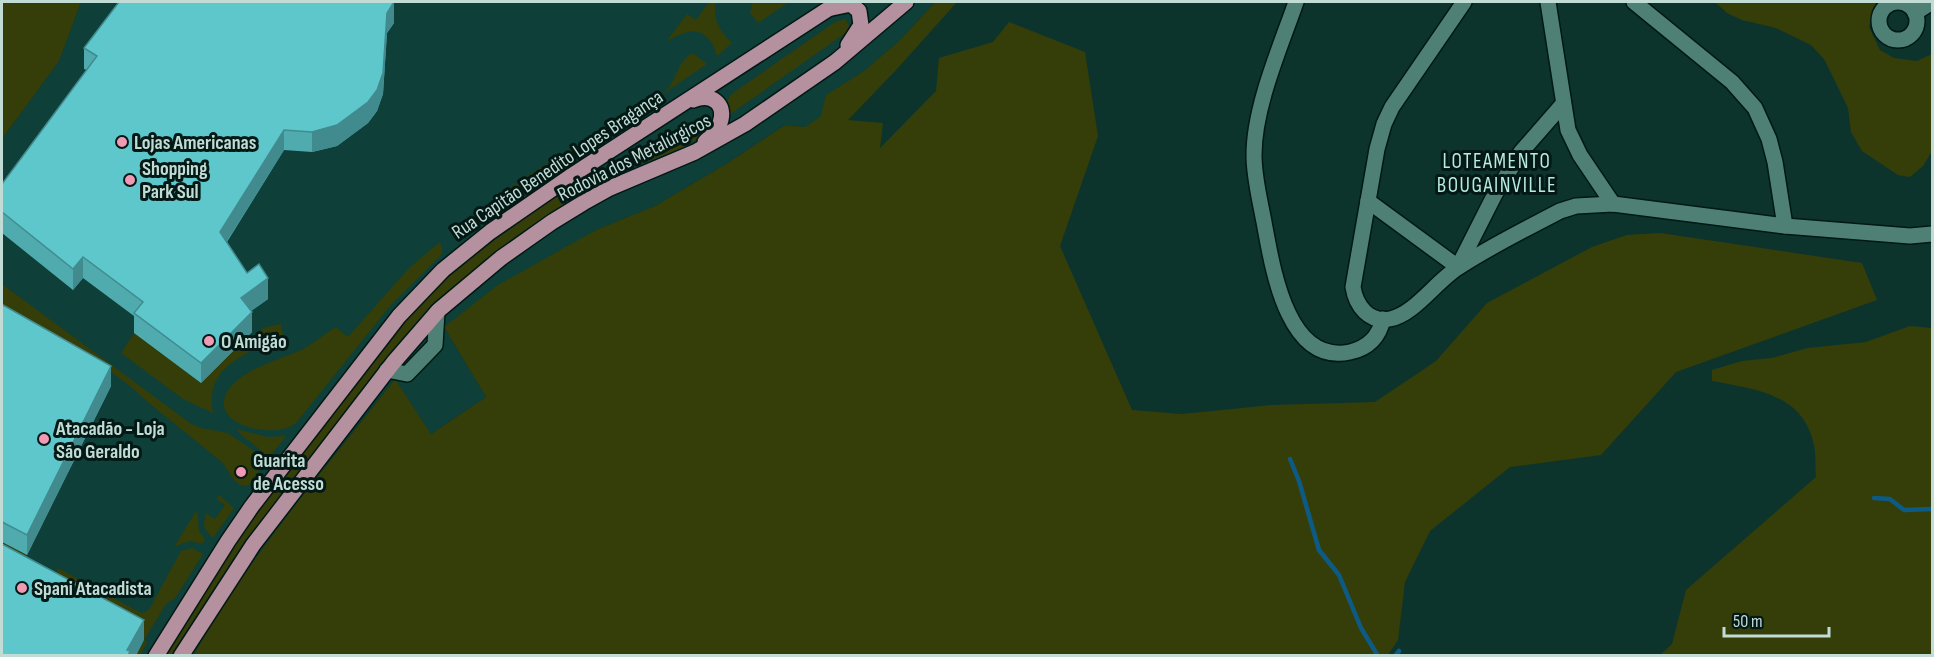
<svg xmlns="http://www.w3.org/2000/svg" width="1934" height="657" font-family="'Sofia Sans Condensed',sans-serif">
  <rect width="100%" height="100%" fill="#0c342d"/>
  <path fill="#0e3f38" d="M81 2H935L900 40 864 71 827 95 821 116 805 127 785 125 726 164 655 206 596 230 444 327 486 397 431 434 394 380 326 465 254 562 206 634 194 655H2V139L59 61Z"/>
  <g fill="#353e08">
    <path d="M2 2H81L59 61 2 139Z"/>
    <path d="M709 2H716C712 19 720 31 732 43L717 56C708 25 689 27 666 42L687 14 696 20Z"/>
    <path d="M753 2H789L758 23 750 13Z"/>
    <path d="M935 2H957L897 69 848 120 883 123 880 148 936 91 939 58 993 42 1009 22 1085 52 1098 136 1060 246 1132 410 1182 414 1272 405 1375 402 1436 361 1487 303 1592 247 1627 235 1660 233 1862 263 1877 300 1676 372 1601 455 1510 467 1430 531 1405 582 1398 640 1388 655H194C249 556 325 469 395 379L431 434 486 397 444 327 498 285 596 230 655 206 726 164 785 125 805 127 821 116 826 95 864 71 900 40Z"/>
    <path d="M1715 2H1876L1869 27 1880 50 1894 58 1917 61 1932 54V151L1923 166 1910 177 1898 175 1862 151 1851 132 1848 108 1832 75 1824 59 1811 45 1776 28 1742 20 1727 13Z"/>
    <path d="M845 19 850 27 847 32 729 115C724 106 727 99 733 93L835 22Z"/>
    <path d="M693 53 707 64 527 186 468 232 464 234 458 232 455 229 522 179 666 91C677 80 678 59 693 53Z"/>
    <path d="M694 121 711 122V125C697 147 654 158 630 168Z"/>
    <path d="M596 173 566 205 453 289 174 655 163 656 223 561 260 509 367 370 419 305 442 281 474 255 554 197Z"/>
    <path d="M440 242 442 248V254L390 306 296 423C275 441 204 424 229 389 244 368 283 359 305 348 316 342 325 333 336 327L348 337 409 268Z"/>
    <path d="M2 284 190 423 201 428 228 433 258 454 263 465 248 486 240 485 233 479 223 463 150 404 130 386 86 353 2 310V301L4 299 2 297Z"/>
    <path d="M281 324 283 335C249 353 203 366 213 413L183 399 121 353 134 333 201 383 247 338 252 342 263 328Z"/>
    <path d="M1910 326 1932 328V655H1660L1672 644 1686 590 1816 477C1815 467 1816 455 1814 445 1803 393 1754 389 1712 381V370L1742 361 1772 358 1808 348 1866 342Z"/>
    <path d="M236 429 268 437 286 436 267 460C261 446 245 441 236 429Z"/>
    <path d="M219 495 234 508 213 538 205 529 204 523 206 513 215 519 225 505 217 499Z"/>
    <path d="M197 510 199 531 205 539 202 544 189 541 174 547Z"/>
    <path d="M2 542 27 555 23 564 53 580 58 568 141 613 146 612 150 608 181 551 192 548 203 554 175 598 166 604 144 640 147 642 140 655H136L144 640 2 565Z"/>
  </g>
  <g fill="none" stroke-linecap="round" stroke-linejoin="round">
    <g stroke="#0d5b85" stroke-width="4.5">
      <path d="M1290 459 1299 481 1319 550 1339 575 1361 628 1378 656"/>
      <path d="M1874 498 1890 499 1904 510 1932 509"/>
      <path d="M1395 656 1399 651"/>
    </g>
    <defs>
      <g id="minor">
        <path d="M1296 2C1280 48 1254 107 1254 155 1254 178 1260 200 1264 222 1272 264 1286 366 1350 352 1368 348 1379 337 1383 319"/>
        <path d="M1464 2 1392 107 1384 124 1377 149 1353 287C1356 306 1369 323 1390 319 1415 314 1437 280 1459 267 1491 246 1526 229 1560 211L1576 206 1613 204 1785 226 1910 236 1932 234"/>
        <path d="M1548 2 1568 130 1580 155 1613 204"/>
        <path d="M1634 2 1732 82 1755 108 1769 139 1775 162 1785 226"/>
        <circle cx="1898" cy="21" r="19"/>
        <path d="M1915 13 1932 2"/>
        <path d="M1368 201 1458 267 1495 194 1521 152 1563 104"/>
        <path d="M387 370 407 374 435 345 437 312"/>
      </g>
      <g id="major">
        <path d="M832 8 851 4 859 11 861 25 848 45"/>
        <path d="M693 100C711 93 727 103 720 123 717 131 711 136 705 142"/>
        <path d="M156 656 228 541 252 506 399 316 443 270 490 232 574 174 839 2"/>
        <path d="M181 656 253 545 393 363 439 310 501 258 552 222 583 203 610 188 695 152 745 124 835 62 906 2"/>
      </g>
    </defs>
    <use href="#minor" stroke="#011915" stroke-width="18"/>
    <use href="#major" stroke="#011915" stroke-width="18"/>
    <use href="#minor" stroke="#4e8076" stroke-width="15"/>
    <use href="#major" stroke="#b5909e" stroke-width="15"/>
  </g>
  <g fill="#50abaf">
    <path d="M394 23 387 33 383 94 377 111 368 123 337 146 312 152 284 150 227 242 247 273 268 299 251 311 252 332 201 383 134 333V316L83 278 73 290 2 233V184L87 70 84 69V48Z"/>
    <path d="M2 308 111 386 27 555 2 542Z"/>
  </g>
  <g fill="#418b8f">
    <path d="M394 2V23L387 33 383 94 377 111 368 123 337 146 312 152V132Z"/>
    <path d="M284 130V150L220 252V232Z"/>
    <path d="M83 257V278L73 290V269Z"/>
    <path d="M268 278V299L241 318V298Z"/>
    <path d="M252 312V332L201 383V363Z"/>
    <path d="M111 366V386L27 555V535Z"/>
    <path d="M144 620V640L136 656H127V650Z"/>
  </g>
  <g fill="#5dc7cc" stroke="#418b8f" stroke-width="1.5">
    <path d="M119 2H394L387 13 383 73 377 90 368 102 337 125 312 132 284 130 220 232 247 273 259 264 268 278 241 298 252 312 201 363 134 313 143 302 83 257 73 269 2 212V184L97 56 84 48Z"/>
    <path d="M3 305 111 366 27 535 2 522V308Z"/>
    <path d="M2 544 144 620 127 650 130 651 128 656H2Z"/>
  </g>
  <g fill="#f09ab5" stroke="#041915" stroke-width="2">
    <circle cx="122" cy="142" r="6"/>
    <circle cx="130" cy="180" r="6"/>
    <circle cx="209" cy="341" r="6"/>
    <circle cx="44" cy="439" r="6"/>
    <circle cx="241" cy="472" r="6"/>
    <circle cx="22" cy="588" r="6"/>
  </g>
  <g text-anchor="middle" stroke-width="6" stroke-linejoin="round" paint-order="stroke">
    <g font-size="20" font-weight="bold" fill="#c1dbd5" stroke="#041915" text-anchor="start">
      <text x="134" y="149">Lojas Americanas</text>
      <text x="142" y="175">Shopping<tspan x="142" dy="23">Park Sul</tspan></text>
      <text x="221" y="348">O Amigão</text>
      <text x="56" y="435">Atacadão - Loja<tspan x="56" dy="23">São Geraldo</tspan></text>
      <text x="253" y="467">Guarita<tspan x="253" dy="23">de Acesso</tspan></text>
      <text x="34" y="595">Spani Atacadista</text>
    </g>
    <g font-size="20" fill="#c1dbd5" stroke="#041915">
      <text transform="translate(634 157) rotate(-27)" y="7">Rodovia dos Metalúrgicos</text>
      <text transform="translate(557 164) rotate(-34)" y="7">Rua Capitão Benedito Lopes Bragança</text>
    </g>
    <g font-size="21" letter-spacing="1.5" fill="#b7ece0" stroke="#041915">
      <text x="1497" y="168">LOTEAMENTO<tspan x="1497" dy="24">BOUGAINVILLE</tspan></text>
    </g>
  </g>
  <rect width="1934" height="657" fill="none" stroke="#c1dbd5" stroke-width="6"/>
  <path d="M1724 627v9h105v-9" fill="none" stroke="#c1dbd5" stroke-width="3"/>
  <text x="1733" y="627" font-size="18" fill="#c1dbd5" stroke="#041915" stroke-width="4.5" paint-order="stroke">50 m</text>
</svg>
